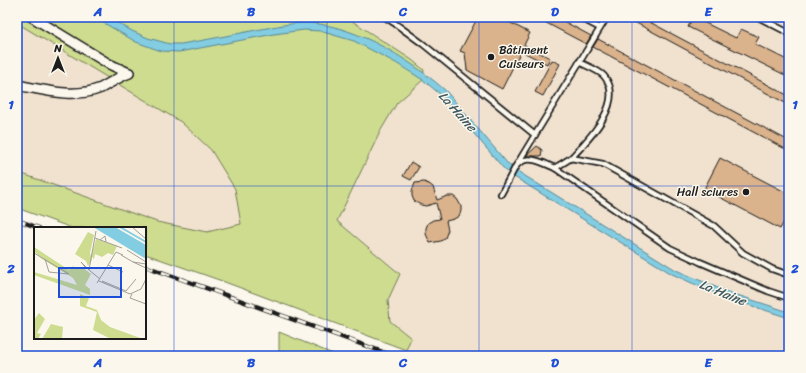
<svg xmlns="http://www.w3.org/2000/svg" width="806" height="373" font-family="Sriracha,sans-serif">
  <rect width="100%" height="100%" fill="#fbf7ec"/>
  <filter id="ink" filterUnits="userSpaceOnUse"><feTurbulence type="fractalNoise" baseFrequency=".025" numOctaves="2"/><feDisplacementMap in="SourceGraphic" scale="8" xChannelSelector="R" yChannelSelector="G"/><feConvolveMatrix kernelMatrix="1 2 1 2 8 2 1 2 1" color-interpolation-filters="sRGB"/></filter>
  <g filter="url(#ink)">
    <path fill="#f1e2cf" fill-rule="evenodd" d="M17 17H161L424 70 412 60 346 17H789V356H405L406 350 222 281 145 254V228H72L17 208ZM375 141 337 221 400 274 388 300 390 321 411 338 301 264Z"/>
    <g fill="#cddc8f" stroke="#747c56">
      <path d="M17 17H133L138 21 141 17H346L412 60 424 70 423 80 397 103 381 130 337 221 400 274 388 300 390 321 411 338 406 350 222 281 145 254V228H72L17 208V172L157 222 207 232 241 224 235 189 211 150 181 122 17 23Z"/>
      <path d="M279 332 338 356H279Z"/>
    </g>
    <path fill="#83cde3" stroke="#5a8693" d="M94 17H108L132 31 148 38 170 44H181C206 40 231 35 256 30 274 27 293 22 311 23 359 27 411 60 446 91L508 164 514 169 676 270 725 291 789 312V318L740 302 705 289 672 274 511 175 504 169 441 95 423 80 396 63 354 41 320 31 304 30 274 34 179 52 161 51 136 42Z"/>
    <g fill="#dab28b" stroke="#1c1c1c">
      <path d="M478 17H499L530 33 524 45 550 58 547 64 521 51 502 89 467 70 465 53 460 51Z"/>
      <path d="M535 17H556L591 36 586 44Z"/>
      <path d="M625 17H640L661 28 789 96V105Z"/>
      <path d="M693 17 736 38 741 29 759 37 755 44 789 61V77L688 27Z"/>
      <path d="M598 39 789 141V151L593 47Z"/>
      <path d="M552 60 560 64 543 96 535 92Z"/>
      <path d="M537 146 542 150 541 156H526Z"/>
      <path d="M720 158 789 194V213L780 229 704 189Z"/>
      <path d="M411 162 419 167 411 180 403 176Z"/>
      <path d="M424 182 429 184 433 187 437 200 447 196H453L457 199 461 206V211L459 216 454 219 446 221 448 230 445 238 441 241 430 243 426 234V228L428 223 433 220 440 219 436 203 426 206 421 205 414 201 412 196V191L415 183Z"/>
    </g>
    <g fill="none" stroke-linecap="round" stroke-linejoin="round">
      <defs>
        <g id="service">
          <path d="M385 17 393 22"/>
          <path d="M393 17V22L423 44 535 135"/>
          <path d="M579 17 600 28"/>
          <path d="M758 17 789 33"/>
          <path d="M571 158C588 140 626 102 604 76 600 71 585 65 579 62"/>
          <path d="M516 166C527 153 543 163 555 168L670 248 700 262 768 291 789 298"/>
          <path d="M555 168 571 158 603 164 714 226 743 253 772 269 789 275"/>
          <path d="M501 194 516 166 607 17"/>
        </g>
        <g id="minor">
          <path d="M32 17 109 64 129 73"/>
          <path d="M17 85C44 90 74 99 101 88 110 83 119 77 129 73"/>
        </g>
      </defs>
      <use href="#service" stroke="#1c1c1c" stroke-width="8"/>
      <use href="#minor" stroke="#1c1c1c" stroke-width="12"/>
      <use href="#service" stroke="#fbf7ec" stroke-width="4.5"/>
      <use href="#minor" stroke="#fbf7ec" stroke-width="9"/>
      <defs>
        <g id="rail">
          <path d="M17 220 39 228"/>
          <path d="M145 266 394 356"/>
        </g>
      </defs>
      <use href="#rail" stroke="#1c1c1c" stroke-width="4.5"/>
      <use href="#rail" stroke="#fbf7ec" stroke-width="3" stroke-dasharray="9" stroke-linecap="butt"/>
    </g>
  </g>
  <path fill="none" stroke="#1d4ed8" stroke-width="1" stroke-opacity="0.55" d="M174 17V356M327 17V356M479 17V356M632 17V356M17 186H789"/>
  <g fill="#1c1c1c" stroke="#fbf7ec" stroke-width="1.5">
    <circle cx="491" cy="57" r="4"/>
    <circle cx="746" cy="192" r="4"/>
  </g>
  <g text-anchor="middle" stroke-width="3" stroke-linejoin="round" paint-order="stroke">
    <g font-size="12" fill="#1c1c1c" stroke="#fbf7ec" text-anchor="start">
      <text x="499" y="54">Bâtiment<tspan x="499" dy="14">Cuiseurs</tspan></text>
      <text x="738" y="196" text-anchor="end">Hall sciures</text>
    </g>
    <g font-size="13" font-style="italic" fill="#405a62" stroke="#fbf7ec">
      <text transform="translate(458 111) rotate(48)" y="5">La Haine</text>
      <text transform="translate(723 292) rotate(22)" y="5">La Haine</text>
    </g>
  </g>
  <g transform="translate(34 227)">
    <rect width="112" height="112" fill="#fbf7ec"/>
    <path d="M54 5 60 8 56 26 58 33 54 39 52 34 41 27ZM62 12 83 19 79 28 74 26 68 30 61 27 60 32 57 29ZM0 20 35 43 39 39 41 42 48 40 57 47 51 58 56 62V68L0 48V45L43 58 39 51 8 32 0 24ZM46 67 55 71 52 79 63 83 67 93 76 100 109 112H77L59 103 63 85 46 79ZM5 86 11 92 3 106 7 107 4 112H0V93ZM17 97 29 100 28 112H8Z" fill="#cddc8f"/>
    <path d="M59 0H81L112 18V32Z" fill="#83cde3"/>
    <path fill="none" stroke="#83cde3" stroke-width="2" d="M86 0 112 15"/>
    <path fill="none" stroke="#a29f99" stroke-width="1" d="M98 0 112 12M62 4 55 43 66 52M61 11 88 21M66 13 71 9 72 15M93 23 112 35M0 26 35 47M87 28 99 35 112 37M11 32 15 45 34 47M99 35 112 41M74 38 89 45M51 40 47 35 55 43M65 54 96 67 107 62 112 52M68 54 92 64 102 52M63 56 82 25 89 28M98 67 96 71 112 77"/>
    <path fill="#1d4ed8" fill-opacity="0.15" stroke="#1d4ed8" stroke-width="2" d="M25 41H87V70H25Z"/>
    <rect width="112" height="112" fill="none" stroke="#1c1c1c" stroke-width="2"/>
  </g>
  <rect width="806" height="373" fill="none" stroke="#fbf7ec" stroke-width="44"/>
  <g transform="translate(58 58)" stroke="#fbf7ec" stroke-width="3" paint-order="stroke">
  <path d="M0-3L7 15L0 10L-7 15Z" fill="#1c1c1c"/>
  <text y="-6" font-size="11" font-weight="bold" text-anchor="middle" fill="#1c1c1c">N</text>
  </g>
  <rect x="22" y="22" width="762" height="329" fill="none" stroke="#1d4ed8" stroke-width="1.5"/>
  <g font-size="13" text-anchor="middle" font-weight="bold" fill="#1d4ed8">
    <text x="98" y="16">A</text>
    <text x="251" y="16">B</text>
    <text x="403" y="16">C</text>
    <text x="555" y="16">D</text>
    <text x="708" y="16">E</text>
    <text x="11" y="109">1</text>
    <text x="795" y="109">1</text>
    <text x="11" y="273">2</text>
    <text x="795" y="273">2</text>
    <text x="98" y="367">A</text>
    <text x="251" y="367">B</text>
    <text x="403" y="367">C</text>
    <text x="555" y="367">D</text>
    <text x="708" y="367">E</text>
  </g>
</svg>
